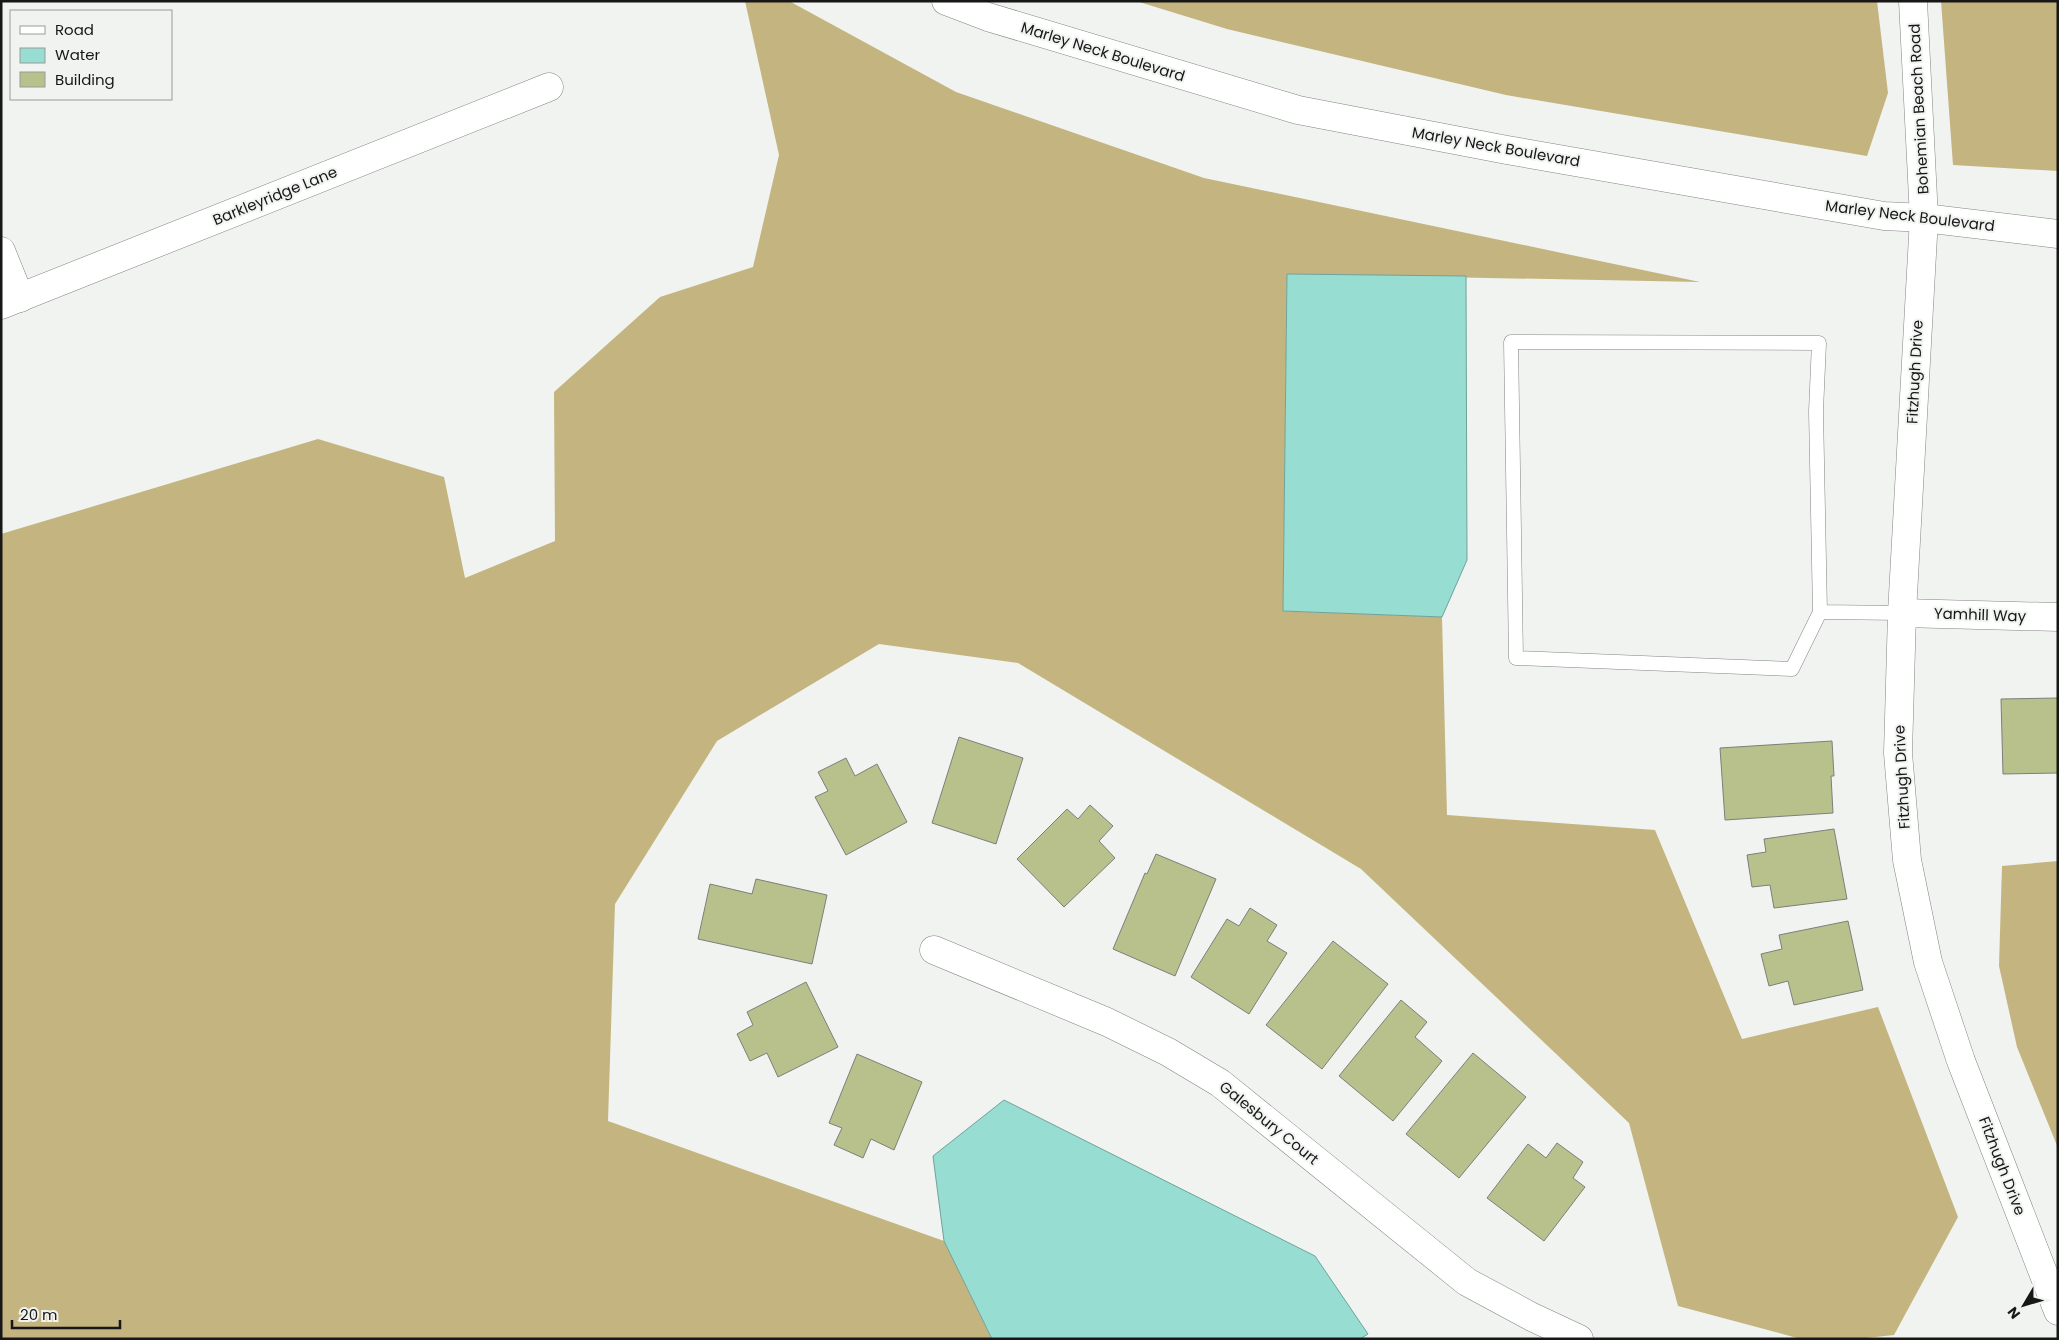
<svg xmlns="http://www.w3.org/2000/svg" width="2059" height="1340" font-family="Poppins,sans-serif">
  <rect width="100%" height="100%" fill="#f0f3f0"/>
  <g fill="#c4b47f">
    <path d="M745 1H789L956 92 1204 178 1700 282 1287 274 1283 611 1442 617 1447 815 1655 830 1742 1039 1878 1007 1958 1217 1894 1335 1856 1339H1801L1678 1306 1629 1123 1361 869 1018 663 879 644 717 741 615 904 608 1121 944 1241 992 1339H1V534L318 439 444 477 465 578 555 541 554 392 660 297 753 267 779 155Z"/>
    <path d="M1136 1H1877L1888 93 1867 156 1506 95 1227 29Z"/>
    <path d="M1941 1H2058V171L1953 165Z"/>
    <path d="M2058 861V1148L2017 1047 1999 966 2002 866Z"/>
  </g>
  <g fill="#97ddd2" stroke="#70a29a">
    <path d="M1287 274 1466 276 1467 560 1442 617 1283 611Z"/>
    <path d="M1004 1100 1315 1256 1368 1334 1360 1339H992L944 1241 933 1156Z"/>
  </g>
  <g fill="#b8c18c" stroke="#7e7e7b">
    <path d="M2058 698V773L2003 774 2001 699Z"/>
    <path d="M959 737 1023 758 996 844 932 823Z"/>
    <path d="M1832 741 1834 776H1831L1833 813 1725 820 1720 748Z"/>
    <path d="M846 758 855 776 877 764 907 822 846 855 815 797 828 791 818 772Z"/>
    <path d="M1090 805 1113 826 1099 841 1115 858 1064 907 1017 859 1067 809 1078 819Z"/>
    <path d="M1834 829 1847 899 1774 908 1770 885 1752 887 1747 855 1766 852 1764 839Z"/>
    <path d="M1156 854 1216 879 1175 976 1113 949 1145 873 1147 874Z"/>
    <path d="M756 879 827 895 812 964 698 939 710 884 752 894Z"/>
    <path d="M1250 908 1277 925 1267 941 1287 953 1249 1014 1191 977 1227 919 1239 926Z"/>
    <path d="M1848 921 1863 990 1794 1005 1788 981 1769 986 1761 954 1782 949 1779 935Z"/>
    <path d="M1333 941 1388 984 1322 1069 1266 1025Z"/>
    <path d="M806 982 838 1047 778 1077 767 1053 750 1061 737 1034 753 1025 747 1012Z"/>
    <path d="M1401 1000 1427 1022 1415 1037 1442 1061 1393 1121 1339 1076Z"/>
    <path d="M1473 1053 1526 1097 1459 1178 1406 1134Z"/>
    <path d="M857 1054 922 1082 894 1150 871 1139 863 1158 834 1145 842 1128 829 1123Z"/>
    <path d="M1557 1143 1583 1162 1573 1178 1585 1187 1544 1241 1487 1198 1528 1144 1546 1158Z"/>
  </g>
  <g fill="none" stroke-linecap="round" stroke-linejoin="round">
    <defs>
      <path id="service" d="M1820 612 1792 669 1516 658 1511 342 1819 343 1816 411 1820 612 1902 613"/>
      <g id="minor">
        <path d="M1913 1 1924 218 1902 613 1898 753 1907 860 1928 962 1961 1061 2058 1311"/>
        <path d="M1 251 20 298"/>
        <path d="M1 305 549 87"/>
        <path d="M1902 613 2058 617"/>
        <path d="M934 950 1107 1022 1168 1052 1220 1083 1467 1282 1532 1317 1579 1339"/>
      </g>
      <path id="secondary" d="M946 1 988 17 1298 110 1507 150 1884 216 1924 218 2058 234"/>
    </defs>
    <use href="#service" stroke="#828582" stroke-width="15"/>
    <use href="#minor" stroke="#828582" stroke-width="29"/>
    <use href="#secondary" stroke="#828582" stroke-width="29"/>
    <use href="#service" stroke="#fff" stroke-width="14"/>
    <use href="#minor" stroke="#fff" stroke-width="28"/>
    <use href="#secondary" stroke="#fff" stroke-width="28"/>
  </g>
  <g text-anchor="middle" stroke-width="4" stroke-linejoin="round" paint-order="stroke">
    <g font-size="15" fill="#161716" stroke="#f0f3f0">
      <text transform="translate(1103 52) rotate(17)" y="5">Marley Neck Boulevard</text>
      <text transform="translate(1919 109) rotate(-93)" y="5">Bohemian Beach Road</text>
      <text transform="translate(1496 147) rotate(10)" y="5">Marley Neck Boulevard</text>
      <text transform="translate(275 196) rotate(-22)" y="5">Barkleyridge Lane</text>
      <text transform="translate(1910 216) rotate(7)" y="5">Marley Neck Boulevard</text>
      <text transform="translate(1915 372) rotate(-87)" y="5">Fitzhugh Drive</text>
      <text transform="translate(1980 615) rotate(2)" y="5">Yamhill Way</text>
      <text transform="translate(1902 777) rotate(-93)" y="5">Fitzhugh Drive</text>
      <text transform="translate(1269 1123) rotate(39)" y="5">Galesbury Court</text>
      <text transform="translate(2002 1166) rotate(69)" y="5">Fitzhugh Drive</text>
    </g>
  </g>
  <rect width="2059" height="1340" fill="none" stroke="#161716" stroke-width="5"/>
  <rect x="10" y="10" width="162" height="90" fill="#f0f3f0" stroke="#999b99"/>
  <rect x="20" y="26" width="25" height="8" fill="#ffffff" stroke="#999b99"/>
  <text x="55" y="35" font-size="15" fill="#161716">Road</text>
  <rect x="20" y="48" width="25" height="15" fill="#97ddd2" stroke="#999b99"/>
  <text x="55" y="60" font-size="15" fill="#161716">Water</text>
  <rect x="20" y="72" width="25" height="15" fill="#b8c18c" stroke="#999b99"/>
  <text x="55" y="85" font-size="15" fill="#161716">Building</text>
  <g transform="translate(2024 1305) rotate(232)" stroke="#f0f3f0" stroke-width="4" paint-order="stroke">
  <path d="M0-4L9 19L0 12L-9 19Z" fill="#161716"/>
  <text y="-8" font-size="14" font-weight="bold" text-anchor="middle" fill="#161716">N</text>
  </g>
  <path d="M12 1320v8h108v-8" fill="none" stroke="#161716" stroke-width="2.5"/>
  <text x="20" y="1320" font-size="15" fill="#161716" stroke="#f0f3f0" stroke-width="4" paint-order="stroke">20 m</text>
</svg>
